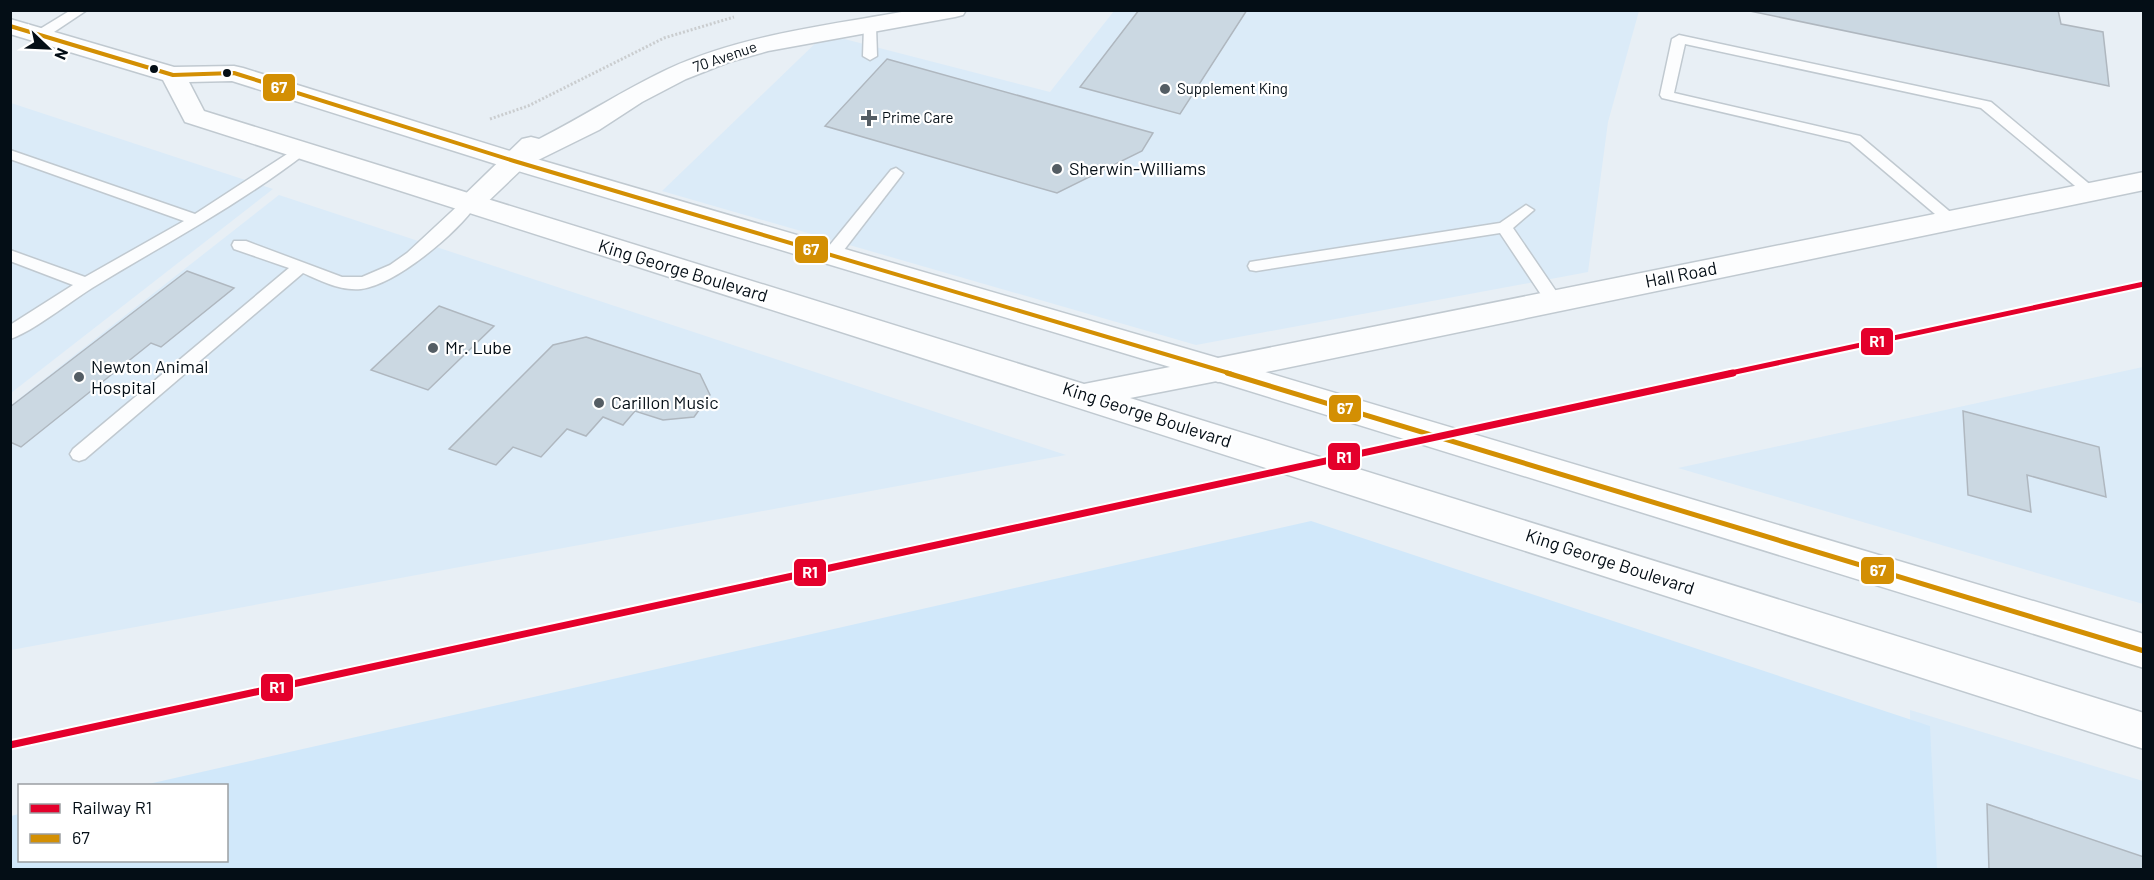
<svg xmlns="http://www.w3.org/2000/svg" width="2154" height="880" font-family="Barlow,sans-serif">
  <rect width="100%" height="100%" fill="#e8eff5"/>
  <g fill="#dbebf8">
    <path d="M1114 11H1639L1608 122 1588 272 1196 345 662 191 825 34 1050 92Z"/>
    <path d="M11 103 273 189 11 393Z"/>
    <path d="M279 195 1066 455 11 650V405Z"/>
    <path d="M2143 367V604L1678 468Z"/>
    <path d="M1910 710 2143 781V869H1912Z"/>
  </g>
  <path fill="#d1e8fa" d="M1311 521 1930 726 1937 869H11V816L19 814 20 860H226V786L144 785Z"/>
  <g fill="#cbd8e2" stroke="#afb7bf" stroke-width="1.5">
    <path d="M1139 10H1247L1180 114 1080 87Z"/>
    <path d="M1745 10H2058L2061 24 2103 32 2109 86Z"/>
    <path d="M887 59 1153 133 1142 151 1057 193 825 126Z"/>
    <path d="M187 271 234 288 161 347 151 343 21 447 10 442V407Z"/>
    <path d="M439 306 494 326 428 390 371 370Z"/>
    <path d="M586 337 700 374 710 395 694 417 663 420 635 411 623 425 603 417 586 436 567 429 541 457 513 447 496 465 449 449 553 345Z"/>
    <path d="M1963 411 2099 447 2106 497 2027 475 2031 512 1968 495Z"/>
    <path d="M1987 804 2144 857V870H1989Z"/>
  </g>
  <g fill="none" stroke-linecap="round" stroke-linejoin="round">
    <defs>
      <g id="service">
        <path d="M71 10H87L45 38H35L33 35 35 32Z"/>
        <path d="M870 22 876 26 877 56 870 60 863 56 864 26Z"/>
        <path d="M1679 35 1991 102 2099 192 2091 197 2086 195 1981 108 1685 44 1674 93 1860 136 1961 221 1958 225H1948L1850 142 1662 98 1660 95 1672 39Z"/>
        <path d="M301 145 308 150 306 153C239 205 164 244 92 288 71 301 32 332 10 339V325L73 285 10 261V250L85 277 184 221 10 159V150L195 214Z"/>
        <path d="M896 168 903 173 901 176 837 259H825L823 255 825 251 891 170Z"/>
        <path d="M469 199 477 204C457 233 397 284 361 289 340 291 321 281 303 273L85 459 79 461 73 459 70 454 73 449 289 268 234 249 232 245 234 241H246L342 277H362L390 265 407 253 464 200Z"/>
        <path d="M1526 205 1534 210 1513 228 1560 297 1562 301 1560 305H1548L1500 233 1256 271 1250 270 1248 266 1250 262 1256 261 1500 223Z"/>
      </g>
      <g id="minor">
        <path d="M913 10H966L963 15 955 17 768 51 729 62 686 79 642 102 599 130 524 167 479 210 469 213 459 210 455 204 522 139 531 137 539 139C583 117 623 90 668 69 744 34 831 25 913 10Z"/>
        <path d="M2144 172V190L1218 382 1207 378 1202 370 1207 362 1218 358Z"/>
      </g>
      <path id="primary" d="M10 19 174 67 234 66 243 68 523 155 1218 358 2144 634V668L1217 381 1130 398 2144 713V749L185 122 163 80 10 34ZM232 81 505 167 1170 367 1084 384 204 111 189 82Z"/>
    </defs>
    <use href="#service" stroke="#c0c9d0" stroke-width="3"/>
    <use href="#minor" stroke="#c0c9d0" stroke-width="3"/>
    <use href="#primary" stroke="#c0c9d0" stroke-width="3"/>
    <path stroke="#cacdcf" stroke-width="3" stroke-dasharray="2 2" stroke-linecap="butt" d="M490 119 528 106 664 38 734 17"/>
    <use href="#service" fill="#fcfdfe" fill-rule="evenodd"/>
    <use href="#minor" fill="#fcfdfe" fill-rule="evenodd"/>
    <use href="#primary" fill="#fcfdfe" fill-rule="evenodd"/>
    <defs>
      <path id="bus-1-far1" d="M10 26 173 75 234 73 514 161 1232 374"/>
      <path id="bus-1" d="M1227 373 2144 651"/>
    </defs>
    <use href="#bus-1-far1" stroke="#fff" stroke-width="8"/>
    <use href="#bus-1" stroke="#fff" stroke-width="10"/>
    <use href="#bus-1-far1" stroke="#d38f03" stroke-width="4"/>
    <use href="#bus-1" stroke="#d38f03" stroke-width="5"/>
    <defs>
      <path id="rail-1-far1" d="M1726 374 2144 284"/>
      <path id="rail-1" d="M10 745 1733 373"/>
    </defs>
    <use href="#rail-1-far1" stroke="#fff" stroke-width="9"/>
    <use href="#rail-1" stroke="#fff" stroke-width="11"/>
    <use href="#rail-1-far1" stroke="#e4002b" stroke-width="5"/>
    <use href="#rail-1" stroke="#e4002b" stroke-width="7"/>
  </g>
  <g fill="#040e16" stroke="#fff" stroke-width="2">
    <circle cx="154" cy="69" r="5"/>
    <circle cx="227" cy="73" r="5"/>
  </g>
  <g fill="#545d64" stroke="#fff" stroke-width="2">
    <circle cx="1165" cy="89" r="6"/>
    <path d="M866 109h6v6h6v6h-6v6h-6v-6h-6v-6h6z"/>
    <circle cx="1057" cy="169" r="6"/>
    <circle cx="433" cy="348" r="6"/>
    <circle cx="79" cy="377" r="6"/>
    <circle cx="599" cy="403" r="6"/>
  </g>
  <g text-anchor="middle" stroke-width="4.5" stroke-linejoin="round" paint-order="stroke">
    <g font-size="15" fill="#040e16" stroke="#fff">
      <text transform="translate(725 57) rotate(-19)" y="5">70 Avenue</text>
    </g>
    <g font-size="15" fill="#040e16" stroke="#fff" text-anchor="start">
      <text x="1177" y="94">Supplement King</text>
      <text x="882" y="123">Prime Care</text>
    </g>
    <g font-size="18" fill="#040e16" stroke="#fff" text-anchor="start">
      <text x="1069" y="175">Sherwin-Williams</text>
      <text x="445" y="354">Mr. Lube</text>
      <text x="91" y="373">Newton Animal<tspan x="91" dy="21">Hospital</tspan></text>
      <text x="611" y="409">Carillon Music</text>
    </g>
    <g font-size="18" fill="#040e16" stroke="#fff">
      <text transform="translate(683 271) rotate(17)" y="6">King George Boulevard</text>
      <text transform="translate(1681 275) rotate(-11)" y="6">Hall Road</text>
      <text transform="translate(1147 415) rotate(18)" y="6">King George Boulevard</text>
      <text transform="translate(1610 562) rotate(18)" y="6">King George Boulevard</text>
    </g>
  </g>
  <g stroke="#fff" stroke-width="2">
    <rect x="262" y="73" width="34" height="29" rx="6" fill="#d38f03"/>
    <rect x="794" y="235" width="35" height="29" rx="6" fill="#d38f03"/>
    <rect x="1860" y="327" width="34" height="29" rx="6" fill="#e4002b"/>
    <rect x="1328" y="394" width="34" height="29" rx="6" fill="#d38f03"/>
    <rect x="1327" y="442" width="34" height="29" rx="6" fill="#e4002b"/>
    <rect x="1860" y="556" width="35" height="29" rx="6" fill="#d38f03"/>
    <rect x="793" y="558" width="34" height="29" rx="6" fill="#e4002b"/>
    <rect x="260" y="673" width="34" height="29" rx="6" fill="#e4002b"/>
  </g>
  <g font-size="16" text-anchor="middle" font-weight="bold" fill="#fff">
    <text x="279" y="93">67</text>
    <text x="811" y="255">67</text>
    <text x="1877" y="347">R1</text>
    <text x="1345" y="414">67</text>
    <text x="1344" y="463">R1</text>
    <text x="1878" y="576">67</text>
    <text x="810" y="578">R1</text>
    <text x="277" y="693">R1</text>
  </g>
  <rect width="2154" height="880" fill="none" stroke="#040e16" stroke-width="24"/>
  <rect x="18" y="784" width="210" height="78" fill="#ffffff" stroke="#9b9fa2" stroke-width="1.5"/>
  <rect x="30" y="804" width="30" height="9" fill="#e4002b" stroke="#9b9fa2" stroke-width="1.5"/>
  <text x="72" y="814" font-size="18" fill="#040e16">Railway R1</text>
  <rect x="30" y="834" width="30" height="9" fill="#d38f03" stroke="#9b9fa2" stroke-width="1.5"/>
  <text x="72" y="844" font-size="18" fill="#040e16">67</text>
  <g transform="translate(48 48) rotate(113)" stroke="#ffffff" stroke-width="4.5" paint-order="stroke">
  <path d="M0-4.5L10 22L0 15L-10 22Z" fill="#040e16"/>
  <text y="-9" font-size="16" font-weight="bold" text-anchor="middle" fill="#040e16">N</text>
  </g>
</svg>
